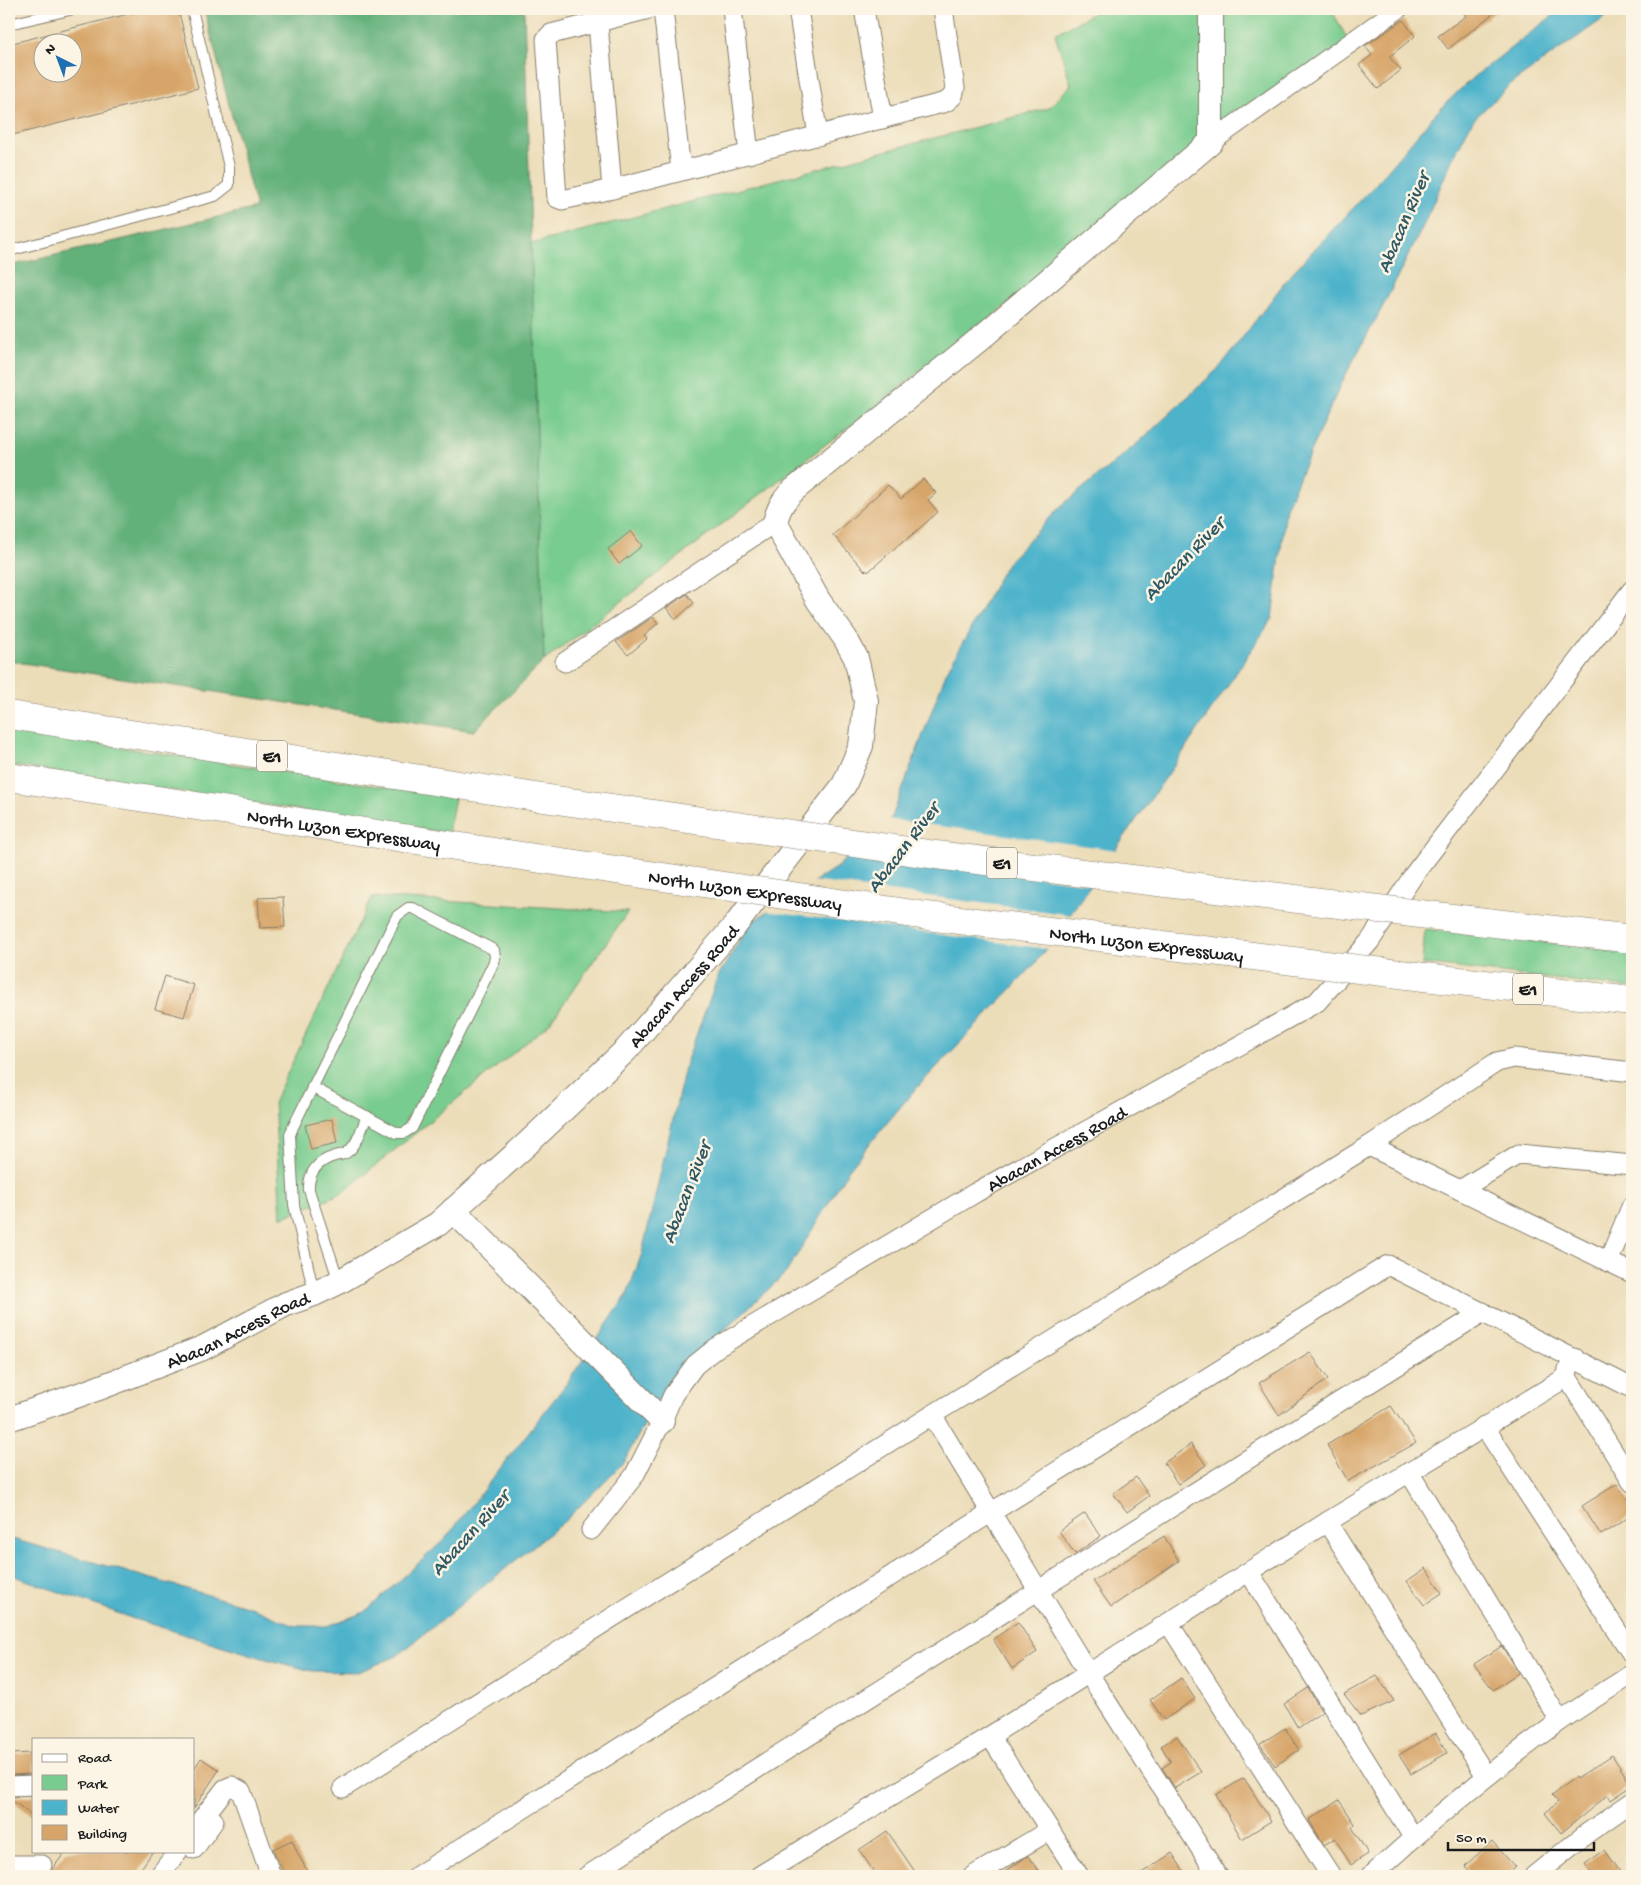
<svg xmlns="http://www.w3.org/2000/svg" width="1641" height="1885" font-family="'Gochi Hand',sans-serif">
  <rect width="100%" height="100%" fill="#fcf5e5"/>
  <filter id="ink" filterUnits="userSpaceOnUse"><feTurbulence type="fractalNoise" baseFrequency=".02" numOctaves="2"/><feDisplacementMap in="SourceGraphic" scale="10" xChannelSelector="R" yChannelSelector="G"/><feConvolveMatrix kernelMatrix="1 2 1 2 8 2 1 2 1" color-interpolation-filters="sRGB"/></filter>
  <filter id="wash" filterUnits="userSpaceOnUse"><feTurbulence type="fractalNoise" baseFrequency=".0096" numOctaves="4" result="noise"/><feDisplacementMap in="SourceGraphic" scale="20" xChannelSelector="R" yChannelSelector="G"/><feGaussianBlur stdDeviation="1.12" result="paint"/><feColorMatrix in="noise" values="0 0 0 0 0 0 0 0 0 0 0 0 0 0 0 0 0 1.4 0 .05"/><feComposite in="paint" operator="in"/></filter>
  <g filter="url(#wash)">
    <rect width="100%" height="100%" fill="#ecddb9"/>
    <g fill="#78cc8f" stroke="#4a7456">
      <path d="M1101 9H1331L1349 42 544 661 531 244 1049 108 1071 85 1055 34Z"/>
      <path d="M9 730 455 798 448 833 9 765Z"/>
      <path d="M372 897 628 912 549 1024 342 1193 281 1218 274 1101Z"/>
      <path d="M1425 929 1632 952V988L1422 964Z"/>
    </g>
    <path fill="#62b07a" stroke="#3f664b" d="M204 9H524L544 661 474 731 9 661V266L256 208Z"/>
    <path fill="#4db3cb" stroke="#346874" d="M1561 9H1617L1512 83 1473 120 1452 160 1424 224 1382 308 1346 374 1323 423 1286 508 1272 619 1169 773 1035 964 911 1094 849 1169 786 1273 668 1382 623 1463 567 1519 397 1656 358 1672 312 1671 266 1659 134 1619 9 1574V1538L250 1607 295 1626H327L365 1612 445 1539 567 1383 627 1295 642 1253 686 1063 718 976 750 923 837 867 892 817 946 673 1007 563 1060 507 1139 442 1220 367 1291 274 1375 185 1434 115 1470 80Z"/>
    <g fill="#ecddb9">
      <path d="M886 819 1117 850 1094 884 850 852Z"/>
      <path d="M812 881 1072 915 1048 949 765 911Z"/>
    </g>
    <g id="blocks">
      <g fill="#d7a569" fill-rule="evenodd">
        <path d="M148 9H178L198 88 9 136V44ZM42 42H72V72H42Z"/>
        <path d="M1461 9H1499L1448 49 1438 36 1466 16Z"/>
        <path d="M1403 20 1415 36 1389 57 1401 70 1378 89 1359 65 1372 55 1365 46Z"/>
        <path d="M923 479 936 493 928 500 938 512 905 541 904 540 868 572 866 570 865 571 833 535 888 485 901 499Z"/>
        <path d="M631 531 642 546 619 564 608 549Z"/>
        <path d="M687 594 694 603 676 619 666 608Z"/>
        <path d="M653 617 658 623 644 636 647 639 628 655 616 642Z"/>
        <path d="M283 897 285 927 260 928 258 898Z"/>
        <path d="M165 976 194 985 184 1017 155 1009Z"/>
        <path d="M332 1119 337 1143 311 1149 305 1125Z"/>
        <path d="M1310 1352 1328 1379 1279 1415 1259 1383Z"/>
        <path d="M1391 1406 1416 1443 1348 1481 1327 1445Z"/>
        <path d="M1191 1444 1206 1465 1178 1484 1164 1463Z"/>
        <path d="M1136 1477 1149 1496 1127 1512 1113 1493Z"/>
        <path d="M1617 1484 1632 1507V1515L1601 1535 1582 1506Z"/>
        <path d="M1085 1513 1101 1536 1075 1554 1059 1531Z"/>
        <path d="M1164 1536 1179 1561 1111 1607 1093 1581Z"/>
        <path d="M1426 1568 1442 1593 1424 1605 1407 1581Z"/>
        <path d="M1018 1622 1037 1652 1012 1669 993 1639Z"/>
        <path d="M1502 1646 1518 1673 1493 1690 1474 1664Z"/>
        <path d="M1377 1676 1394 1701 1361 1716 1344 1694Z"/>
        <path d="M1181 1678 1195 1699 1164 1720 1150 1700Z"/>
        <path d="M1308 1688 1322 1712 1298 1728 1284 1704Z"/>
        <path d="M1285 1728 1299 1750 1275 1766 1260 1744Z"/>
        <path d="M1436 1733 1447 1753 1411 1774 1399 1755Z"/>
        <path d="M1177 1736 1201 1772 1175 1788 1162 1768 1171 1762 1161 1746Z"/>
        <path d="M34 1753V1774L9 1775V1754Z"/>
        <path d="M1612 1755 1632 1786 1611 1800 1608 1795 1561 1833 1545 1813 1558 1802 1552 1795 1575 1777 1576 1779Z"/>
        <path d="M201 1758 219 1770 194 1808V1769Z"/>
        <path d="M1244 1778 1271 1821 1242 1839 1216 1795Z"/>
        <path d="M34 1796V1817L9 1798V1797Z"/>
        <path d="M1339 1800 1355 1824 1352 1827 1368 1854 1351 1865 1335 1838 1324 1845 1309 1820Z"/>
        <path d="M887 1831 918 1876H877L859 1850Z"/>
        <path d="M292 1840 299 1856 310 1876H285L273 1849Z"/>
        <path d="M1492 1841 1515 1867 1505 1876H1474L1465 1866Z"/>
        <path d="M1605 1850 1623 1876H1593L1585 1864Z"/>
        <path d="M66 1851H153L136 1876H47Z"/>
        <path d="M1172 1853 1187 1876H1137Z"/>
        <path d="M1028 1856 1042 1876H999L1026 1857Z"/>
      </g>
    </g>
  </g>
  <g filter="url(#ink)">
    <use href="#blocks" fill-opacity="0" stroke="#847c6a" stroke-width="1"/>
    <g fill="none" stroke-linecap="round" stroke-linejoin="round">
      <defs>
        <g id="service">
          <path d="M9 24 74 9"/>
          <path d="M9 251 215 196 229 185V167L192 9"/>
          <path d="M312 1087 397 1133H404L412 1128 494 962 495 957 494 950 413 908H408L397 916 293 1127 290 1135 294 1205 314 1293"/>
          <path d="M339 1282 309 1190C308 1172 318 1161 335 1156 338 1155 343 1155 346 1153 357 1147 362 1127 367 1116"/>
        </g>
        <g id="minor">
          <path d="M649 9 551 34 546 39 557 198 562 200 612 189 946 102 953 96 955 88 943 9"/>
          <path d="M663 9 681 171"/>
          <path d="M732 9 749 154"/>
          <path d="M798 9 818 136"/>
          <path d="M864 9 883 119"/>
          <path d="M598 23 612 189"/>
          <path d="M1211 142 1398 9"/>
          <path d="M565 662 775 522"/>
          <path d="M1369 1146 1632 1273"/>
          <path d="M1460 1190 1519 1154 1632 1165"/>
          <path d="M1608 1262 1632 1205"/>
          <path d="M1567 1377 1632 1482"/>
          <path d="M932 1415 1089 1674 1218 1876"/>
          <path d="M1484 1426 1632 1654"/>
          <path d="M1409 1472 1560 1721"/>
          <path d="M1327 1522 1486 1776"/>
          <path id="s1" d="M591 1530 634 1476 662 1421 673 1395 695 1365 716 1348 975 1193 1317 1002 1370 941 1415 873 1632 590"/>
          <path d="M1249 1572 1413 1837"/>
          <path d="M1169 1624 1331 1876"/>
          <path d="M990 1736 1079 1876"/>
          <path d="M9 1786 34 1785"/>
          <path d="M343 1788 932 1415 1369 1146 1497 1062 1514 1058 1632 1072"/>
          <path d="M194 1829 225 1789 232 1786 241 1791 271 1876"/>
          <path d="M194 1849 214 1821"/>
          <path d="M9 1865H42"/>
          <path d="M159 1876 178 1851"/>
          <path d="M417 1876 992 1512 1388 1265 1632 1388"/>
          <path d="M587 1876 1039 1590 1483 1312"/>
          <path d="M759 1876 990 1736 1327 1522 1567 1377 1568 1369 1575 1358"/>
          <path d="M973 1876 1050 1830"/>
          <path d="M1371 1876C1431 1821 1493 1769 1559 1722 1582 1705 1608 1690 1632 1674"/>
          <path d="M1534 1876 1586 1834 1632 1802"/>
        </g>
        <g id="tertiary">
          <path d="M453 1210 662 1421"/>
          <path id="s2" d="M9 1419 96 1389 203 1348 286 1304 314 1294 339 1282 438 1224 528 1143 626 1050 734 927 844 785 861 746 866 701 856 658 845 638 818 600 775 522C779 507 784 499 795 489L976 342 1211 142V9"/>
        </g>
        <g id="motorway">
          <path d="M9 715 536 797"/>
          <path id="s3" d="M9 777 494 852"/>
          <path d="M1469 920 1632 939"/>
          <path d="M1424 977 1632 1001"/>
        </g>
      </defs>
      <use href="#service" stroke="#847c6a" stroke-width="12"/>
      <use href="#minor" stroke="#847c6a" stroke-width="21"/>
      <use href="#tertiary" stroke="#847c6a" stroke-width="26"/>
      <use href="#motorway" stroke="#847c6a" stroke-width="29"/>
      <use href="#service" stroke="#fff" stroke-width="10"/>
      <use href="#minor" stroke="#fff" stroke-width="19"/>
      <use href="#tertiary" stroke="#fff" stroke-width="24"/>
      <use href="#motorway" stroke="#fff" stroke-width="28"/>
      <defs>
        <g id="motorway-bridge">
          <path d="M536 797 936 855 1469 920"/>
          <path id="s4" d="M494 852 927 916 1424 977"/>
        </g>
      </defs>
      <use href="#motorway-bridge" stroke="#847c6a" stroke-width="29" stroke-linecap="butt"/>
      <use href="#motorway-bridge" stroke="#fff" stroke-width="28"/>
    </g>
  </g>
  <g text-anchor="middle" stroke-width="5" stroke-linejoin="round" paint-order="stroke">
    <g fill="#fcf5e5" stroke="#5f5d58" stroke-width="1">
      <rect x="257" y="740.5" width="30" height="31" rx="4"/>
      <rect x="987" y="847.5" width="30" height="31" rx="4"/>
      <rect x="1513" y="973.5" width="30" height="31" rx="4"/>
    </g>
    <g font-size="18" font-weight="bold" fill="#1c1c1c">
      <text x="272" y="762">E1</text>
      <text x="1002" y="869">E1</text>
      <text x="1528" y="995">E1</text>
    </g>
    <g font-size="19" fill="#1c1c1c" stroke="#fcf5e5">
      <text dy="7" stroke="none"><textPath href="#s3" startOffset="339">North Luzon Expressway</textPath></text>
      <text dy="7" stroke="none"><textPath href="#s4" startOffset="254">North Luzon Expressway</textPath></text>
      <text dy="7" stroke="none"><textPath href="#s4" startOffset="659">North Luzon Expressway</textPath></text>
      <text dy="7" stroke="none"><textPath href="#s2" startOffset="815">Abacan Access Road</textPath></text>
      <text dy="7" stroke="none"><textPath href="#s1" startOffset="618">Abacan Access Road</textPath></text>
      <text dy="7" stroke="none"><textPath href="#s2" startOffset="246">Abacan Access Road</textPath></text>
    </g>
    <g font-size="20" font-style="italic" fill="#305862" stroke="#fcf5e5">
      <text transform="translate(1402 222) rotate(-67)" y="7">Abacan River</text>
      <text transform="translate(1183 558) rotate(-46)" y="7">Abacan River</text>
      <text transform="translate(902 847) rotate(-53)" y="7">Abacan River</text>
      <text transform="translate(685 1192) rotate(-69)" y="7">Abacan River</text>
      <text transform="translate(469 1532) rotate(-48)" y="7">Abacan River</text>
    </g>
  </g>
  <rect width="1641" height="1885" fill="none" stroke="#fcf5e5" stroke-width="30"/>
  <rect x="32" y="1738" width="162" height="115" fill="#fcf5e5" stroke="#a29e95"/>
  <rect x="42" y="1754" width="25" height="8" fill="#ffffff" stroke="#a29e95"/>
  <text x="78" y="1762" font-size="15" fill="#1c1c1c">Road</text>
  <rect x="42" y="1775" width="25" height="15" fill="#78cc8f" stroke="#a29e95"/>
  <text x="78" y="1788" font-size="15" fill="#1c1c1c">Park</text>
  <rect x="42" y="1800" width="25" height="15" fill="#4db3cb" stroke="#a29e95"/>
  <text x="78" y="1812" font-size="15" fill="#1c1c1c">Water</text>
  <rect x="42" y="1825" width="25" height="15" fill="#d7a569" stroke="#a29e95"/>
  <text x="78" y="1838" font-size="15" fill="#1c1c1c">Building</text>
  <g transform="translate(58 58) rotate(318)"><circle r="24" fill="#fcf5e5" stroke="#a29e95"/>
  <path d="M0-4L9 19L0 12L-9 19Z" fill="#1f6fb2"/>
  <text y="-8" font-size="14" font-weight="bold" text-anchor="middle" fill="#1c1c1c">N</text>
  </g>
  <path d="M1448 1842v8h146v-8" fill="none" stroke="#1c1c1c" stroke-width="2.5"/>
  <text x="1456" y="1842" font-size="15" fill="#1c1c1c" stroke="#fcf5e5" stroke-width="4" paint-order="stroke">50 m</text>
</svg>
